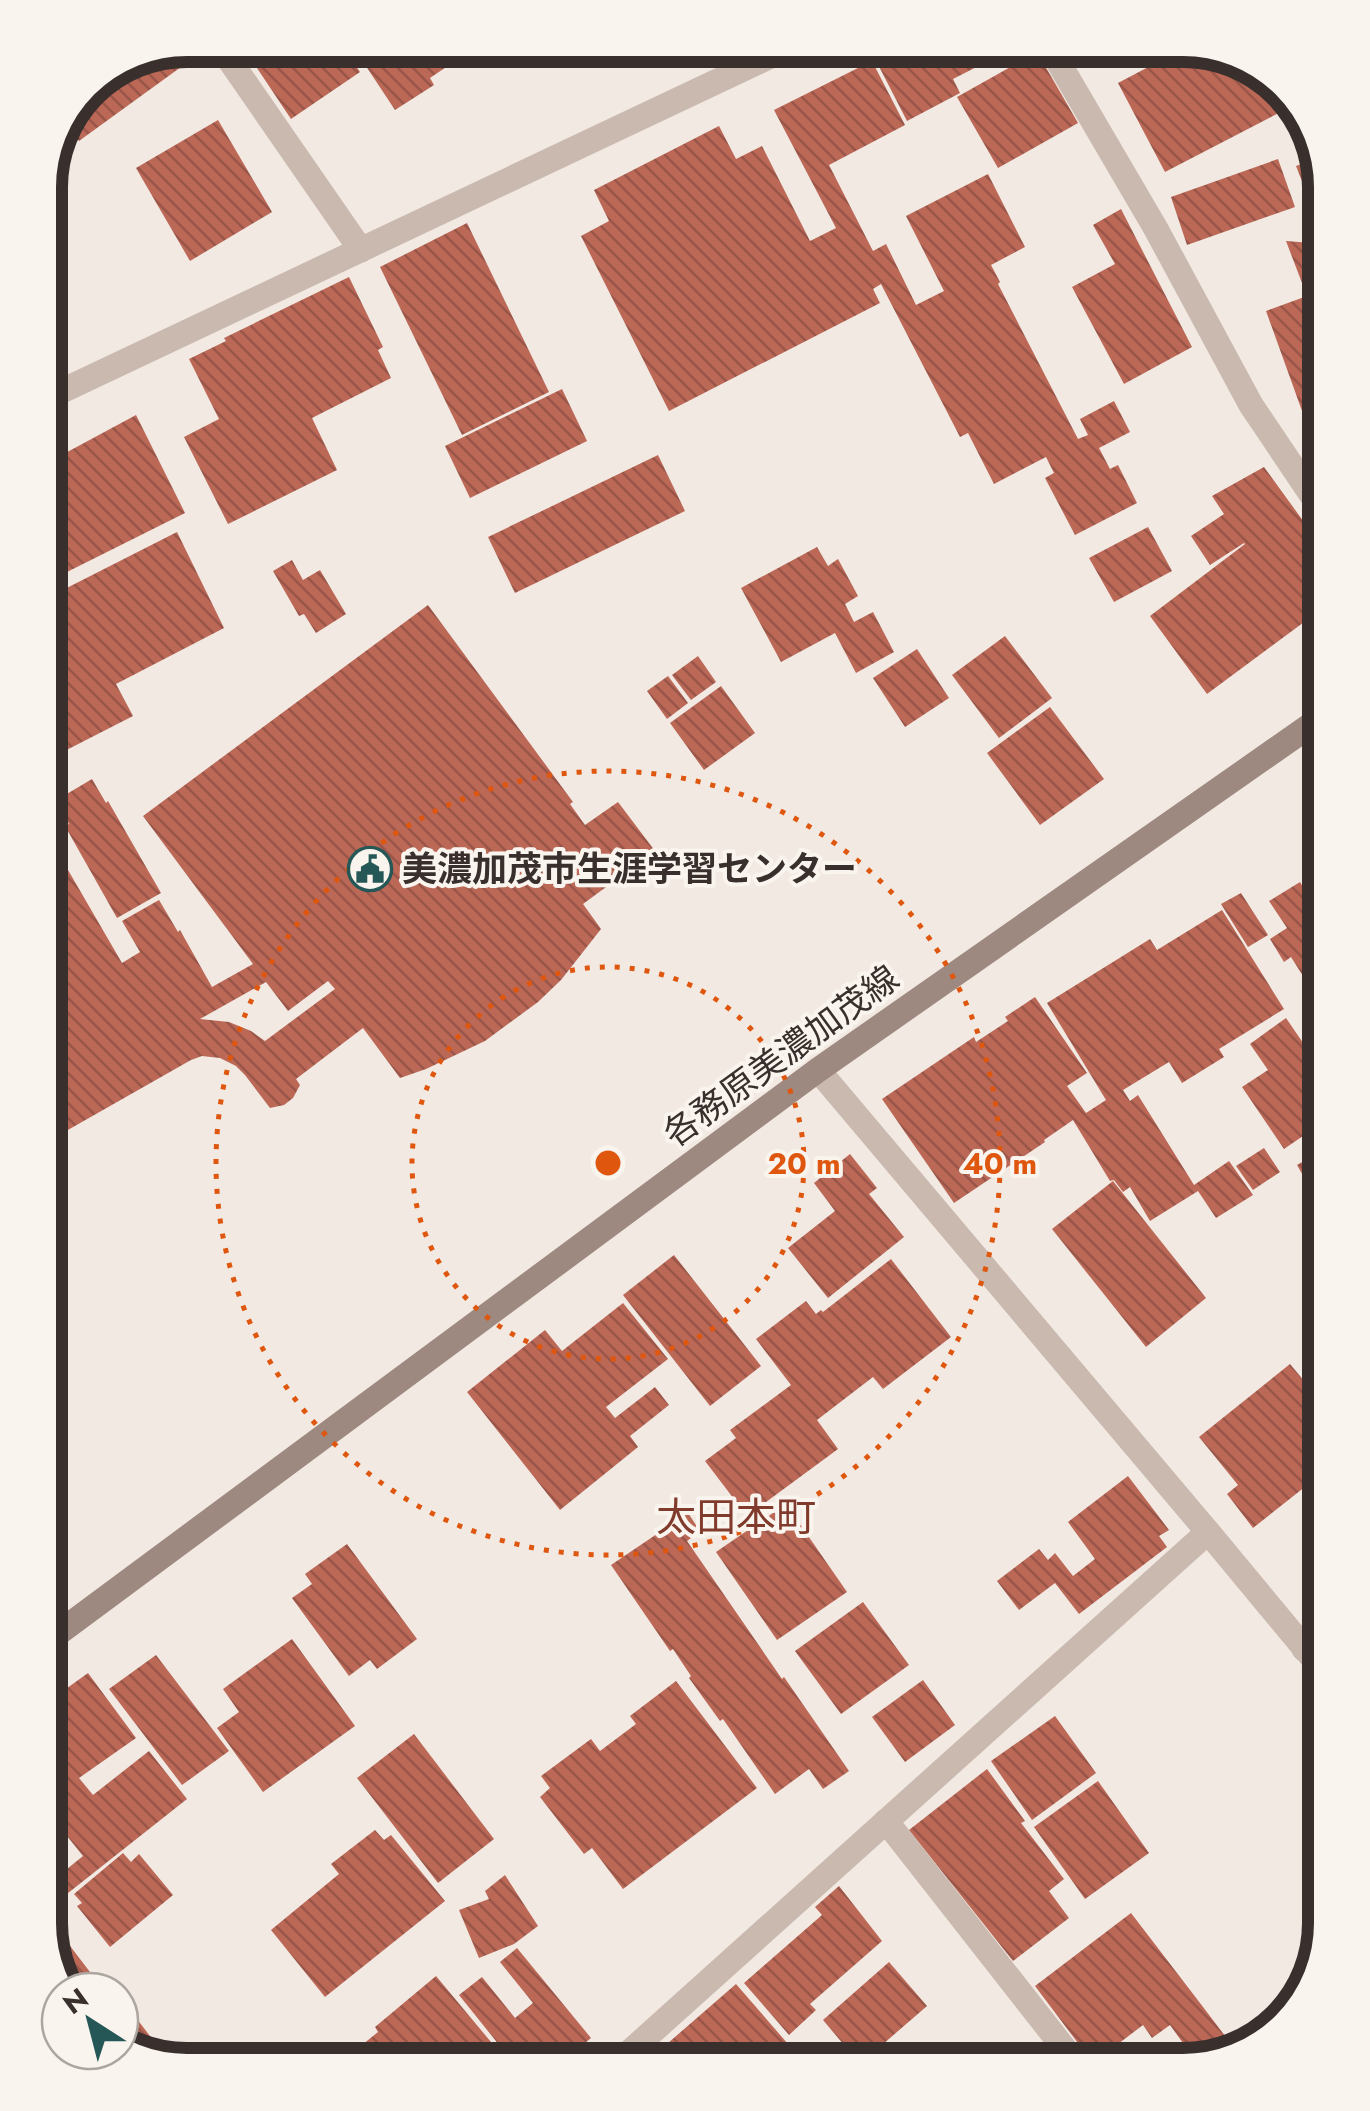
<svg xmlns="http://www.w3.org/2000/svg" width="1370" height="2111" font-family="Jost,'Noto Sans JP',sans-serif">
  <defs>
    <pattern id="building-back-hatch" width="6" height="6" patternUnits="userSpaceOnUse" patternTransform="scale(2.5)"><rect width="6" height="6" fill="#bb6857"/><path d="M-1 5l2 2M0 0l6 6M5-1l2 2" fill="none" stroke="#995648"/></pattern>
  </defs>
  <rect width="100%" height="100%" fill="#f2e9e2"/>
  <g fill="url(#building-back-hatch)" fill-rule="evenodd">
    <path d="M279 45H342L360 72 291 119 253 62Z"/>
    <path d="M352 45H452L461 57 430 78 434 85 395 110Z"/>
    <path d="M868 45H998L1002 54 953 79 960 93 907 121Z"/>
    <path d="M1190 45 1262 69 1310 124 1325 187V215L1317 219 1296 166 1312 160 1292 106 1165 172 1118 83Z"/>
    <path d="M183 47 192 59 79 141 69 126 87 86Z"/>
    <path d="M1037 52 1078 123 998 168 957 97Z"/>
    <path d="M872 61 905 125 829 165 873 251 886 244 916 305 944 291 906 216 988 174 1025 247 991 265 1000 282 998 284 1078 439 1088 435 1080 419 1114 401 1130 432 1099 448 1110 469 1118 465 1137 503 1075 535 1045 478 1054 473 1046 457 994 484 968 433 960 437 881 284 873 289 880 303 669 411 581 236 609 221 594 190 719 126 736 159 762 146 810 241 836 228 774 110Z"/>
    <path d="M218 120 272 212 190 261 136 168Z"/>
    <path d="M1278 159 1295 207 1187 245 1171 197Z"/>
    <path d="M1121 209 1192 347 1124 384 1072 287 1115 264 1093 225Z"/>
    <path d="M467 223 549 392 462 435 380 267Z"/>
    <path d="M1286 241 1325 244 1324 472 1266 311 1307 296Z"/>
    <path d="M349 277 383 347 378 350 391 378 312 418 337 470 228 524 184 437 219 419 189 359 226 341 224 338Z"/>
    <path d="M562 389 587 441 470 498 445 446Z"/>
    <path d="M136 415 185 513 45 583V464Z"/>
    <path d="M658 455 685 511 515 593 488 537Z"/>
    <path d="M1264 467 1325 551V619L1319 611 1207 694 1150 616 1245 544 1244 543 1210 565 1191 536 1224 514 1212 496Z"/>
    <path d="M1148 527 1172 571 1114 602 1089 558Z"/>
    <path d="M177 532 224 628 116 684 133 716 45 761V599Z"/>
    <path d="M817 547 828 566 838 559 858 596 845 604 854 622 873 612 894 652 856 673 835 633 781 662 741 588Z"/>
    <path d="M292 560 303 580 320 570 346 614 316 633 304 614 299 616 273 571Z"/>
    <path d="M428 605 573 802 570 804 585 825 618 802 655 851 583 904 601 929 561 980 538 1002 485 1041 426 1069 400 1078 363 1028 296 1079 300 1085 293 1098 284 1105 270 1108 245 1075 236 1066 220 1058 202 1056 191 1060 45 1143V842L50 839 122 963 140 952 122 921 159 900 178 932 180 930 212 987 253 964 143 816ZM328 981 335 989 265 1041 251 1031 229 1022 200 1019 266 982 288 1011Z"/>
    <path d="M1005 636 1052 698 999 738 952 675Z"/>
    <path d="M917 649 949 698 905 727 873 678Z"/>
    <path d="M698 656 716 682 691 700 672 675Z"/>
    <path d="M668 676 688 703 667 719 647 691Z"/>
    <path d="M721 686 755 733 704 770 670 723Z"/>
    <path d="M1050 707 1104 779 1040 825 987 753Z"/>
    <path d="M92 779 106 803 108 801 161 893 117 918 65 826 69 824 65 817 45 826V802L53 798 55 801Z"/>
    <path d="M1300 882 1325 923V1011L1291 957 1284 962 1270 939 1287 928 1269 901Z"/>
    <path d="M1241 893 1268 935 1248 947 1221 904Z"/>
    <path d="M1222 910 1284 1009 1219 1049 1224 1057 1182 1083 1169 1062 1123 1090 1130 1101 1138 1095 1194 1185 1229 1161 1253 1195 1216 1218 1198 1191 1150 1221 1130 1187 1123 1192 1114 1180 1110 1181 1073 1120 1044 1140 1045 1142 954 1203 882 1099 974 1037 976 1042 1008 1021 1005 1017 1035 997 1087 1073 1067 1086 1086 1113 1106 1100 1047 1003 1150 939 1157 950Z"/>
    <path d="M1286 1018 1325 1075V1121L1284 1149 1242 1087 1268 1070 1250 1044Z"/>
    <path d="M1264 1148 1280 1172 1253 1190 1236 1166Z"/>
    <path d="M1323 1150 1325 1154V1214L1297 1165Z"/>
    <path d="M850 1154 877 1188 869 1194 904 1237 828 1298 788 1248 835 1211 814 1183Z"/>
    <path d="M1113 1181 1206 1298 1146 1347 1052 1229Z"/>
    <path d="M674 1255 761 1366 710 1406 623 1295Z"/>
    <path d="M891 1259 951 1337 883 1389 873 1377 817 1420 838 1449 747 1516 705 1461 736 1438 730 1430 791 1385 756 1339 806 1301 816 1314 821 1310 823 1312Z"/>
    <path d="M623 1303 668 1359 606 1407 615 1418 655 1387 669 1405 630 1436 638 1447 560 1510 467 1392 545 1330 562 1351Z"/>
    <path d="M1290 1364 1325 1406V1415L1315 1423 1325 1435V1471L1253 1528 1227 1494 1238 1485 1199 1437Z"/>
    <path d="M1128 1476 1169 1530 1159 1536 1167 1547 1079 1614 1055 1583 1019 1610 997 1581 1039 1549 1048 1560 1055 1553 1073 1576 1095 1559 1068 1522Z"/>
    <path d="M786 1504 847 1592 777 1640 716 1552Z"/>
    <path d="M688 1513 700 1531 687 1541 782 1679 784 1677 849 1771 823 1789 809 1769 775 1794 723 1719 720 1721 689 1678 691 1676 673 1649 670 1651 611 1565Z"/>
    <path d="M347 1544 417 1639 377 1669 370 1660 349 1676 292 1598 312 1584 305 1574Z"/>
    <path d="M863 1602 909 1665 841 1714 795 1651Z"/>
    <path d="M292 1639 355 1726 263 1792 217 1728 239 1712 223 1689Z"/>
    <path d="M156 1655 229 1751 182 1785 109 1689Z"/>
    <path d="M88 1673 136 1738 79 1778 93 1795 149 1751 187 1799 58 1901 46 1886 83 1856 67 1836 45 1852V1704Z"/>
    <path d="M923 1680 955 1725 905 1762 872 1717Z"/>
    <path d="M676 1681 757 1788 623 1889 592 1848 584 1854 540 1797 550 1788 541 1776 591 1739 600 1751 636 1724 630 1716Z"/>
    <path d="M1055 1716 1096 1773 1032 1820 991 1761Z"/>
    <path d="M414 1734 494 1839 438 1883 357 1778Z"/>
    <path d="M987 1769 1025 1821 1021 1823 1064 1879 1049 1891 1069 1918 1013 1961 909 1830Z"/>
    <path d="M1098 1781 1149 1853 1085 1899 1034 1827Z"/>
    <path d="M375 1830 384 1840 391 1835 445 1901 325 1997 271 1930 339 1874 331 1864Z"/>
    <path d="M123 1853 131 1862 139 1854 173 1895 110 1947 77 1906 82 1903 74 1894Z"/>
    <path d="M505 1875 538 1926 514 1944 479 1958 459 1910 489 1899 485 1891Z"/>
    <path d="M839 1886 882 1941 810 2004 816 2010 789 2035 744 1983 822 1915 815 1907Z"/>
    <path d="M1131 1913 1200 2003 1238 2053 1180 2066 1193 2057 1170 2025 1152 2038 1143 2025 1093 2063 1035 1986Z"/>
    <path d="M67 1942 103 1989 99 1991H63L60 1987 52 1953Z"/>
    <path d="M517 1948 591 2038 557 2066H516L459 1995 482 1977 515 2018 533 2003 500 1962Z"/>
    <path d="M889 1962 927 2006 860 2064 823 2020Z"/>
    <path d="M436 1976 511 2066H371L368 2062 363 2065 352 2053 378 2032 375 2027Z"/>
    <path d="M736 1984 801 2059 793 2066H674L660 2050Z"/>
    <path d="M120 1997 150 2036 132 2050 120 2046Z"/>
  </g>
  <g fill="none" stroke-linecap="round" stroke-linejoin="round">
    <g stroke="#c9b9af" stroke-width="25">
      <path d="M1044 45 1056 58 1156 229 1251 405 1325 515"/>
      <path d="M1304 1649 1325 1633"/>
      <path d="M886 1821 1078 2066"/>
    </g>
    <g stroke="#c9b9af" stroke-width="25">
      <path d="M219 45 361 250"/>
      <path d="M45 399 794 45"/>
      <path d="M818 1070 1208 1532 1325 1673"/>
      <path d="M614 2066 1208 1532"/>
    </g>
    <path stroke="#9d8980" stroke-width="25" d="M45 1643 818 1070 1325 715"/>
  </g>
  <g fill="none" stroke="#df570e" stroke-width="5" stroke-dasharray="5 10">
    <circle cx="608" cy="1163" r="196"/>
    <circle cx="608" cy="1163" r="392"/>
  </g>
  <defs>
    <symbol id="civic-ring" viewBox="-11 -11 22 22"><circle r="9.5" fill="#f9f4ee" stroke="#255757" stroke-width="1.5"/><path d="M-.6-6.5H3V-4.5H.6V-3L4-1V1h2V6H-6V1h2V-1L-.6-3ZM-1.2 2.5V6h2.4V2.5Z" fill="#255757"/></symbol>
  </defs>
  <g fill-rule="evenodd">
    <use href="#civic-ring" x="345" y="844" width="50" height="50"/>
  </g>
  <g text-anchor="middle" stroke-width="8" stroke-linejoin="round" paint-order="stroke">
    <g font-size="35" font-weight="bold" fill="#392f2c" stroke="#f9f4ee" text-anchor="start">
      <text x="402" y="881">美濃加茂市生涯学習センター</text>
    </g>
    <g font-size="35" fill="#392f2c" stroke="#f9f4ee">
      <text transform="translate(781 1056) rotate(-36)" y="12">各務原美濃加茂線</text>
    </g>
    <g font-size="40" fill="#813b2c" stroke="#f9f4ee">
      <text x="736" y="1531">太田本町</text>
    </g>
  </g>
  <path d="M0 0H1370V2111H0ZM187 62H1183A125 125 0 0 1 1308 187V1923A125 125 0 0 1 1183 2048H187A125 125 0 0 1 62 1923V187A125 125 0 0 1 187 62Z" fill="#f9f4ee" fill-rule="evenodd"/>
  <path fill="none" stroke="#392f2c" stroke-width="12" d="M187 62H1183A125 125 0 0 1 1308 187V1923A125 125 0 0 1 1183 2048H187A125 125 0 0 1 62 1923V187A125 125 0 0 1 187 62Z"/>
  <circle cx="608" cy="1163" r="15" fill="#df570e" stroke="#f9f4ee" stroke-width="5"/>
  <g font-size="30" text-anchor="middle" font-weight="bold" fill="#df570e" stroke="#f9f4ee" stroke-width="8" stroke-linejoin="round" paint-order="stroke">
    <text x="804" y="1174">20 m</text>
    <text x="1000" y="1174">40 m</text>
  </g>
  <g transform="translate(90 2021) rotate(324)"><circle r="48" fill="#f9f4ee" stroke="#aca5a0" stroke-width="2.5"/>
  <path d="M0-8L18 38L0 25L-18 38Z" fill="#255757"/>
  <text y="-15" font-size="28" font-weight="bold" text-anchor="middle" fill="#392f2c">N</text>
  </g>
</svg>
